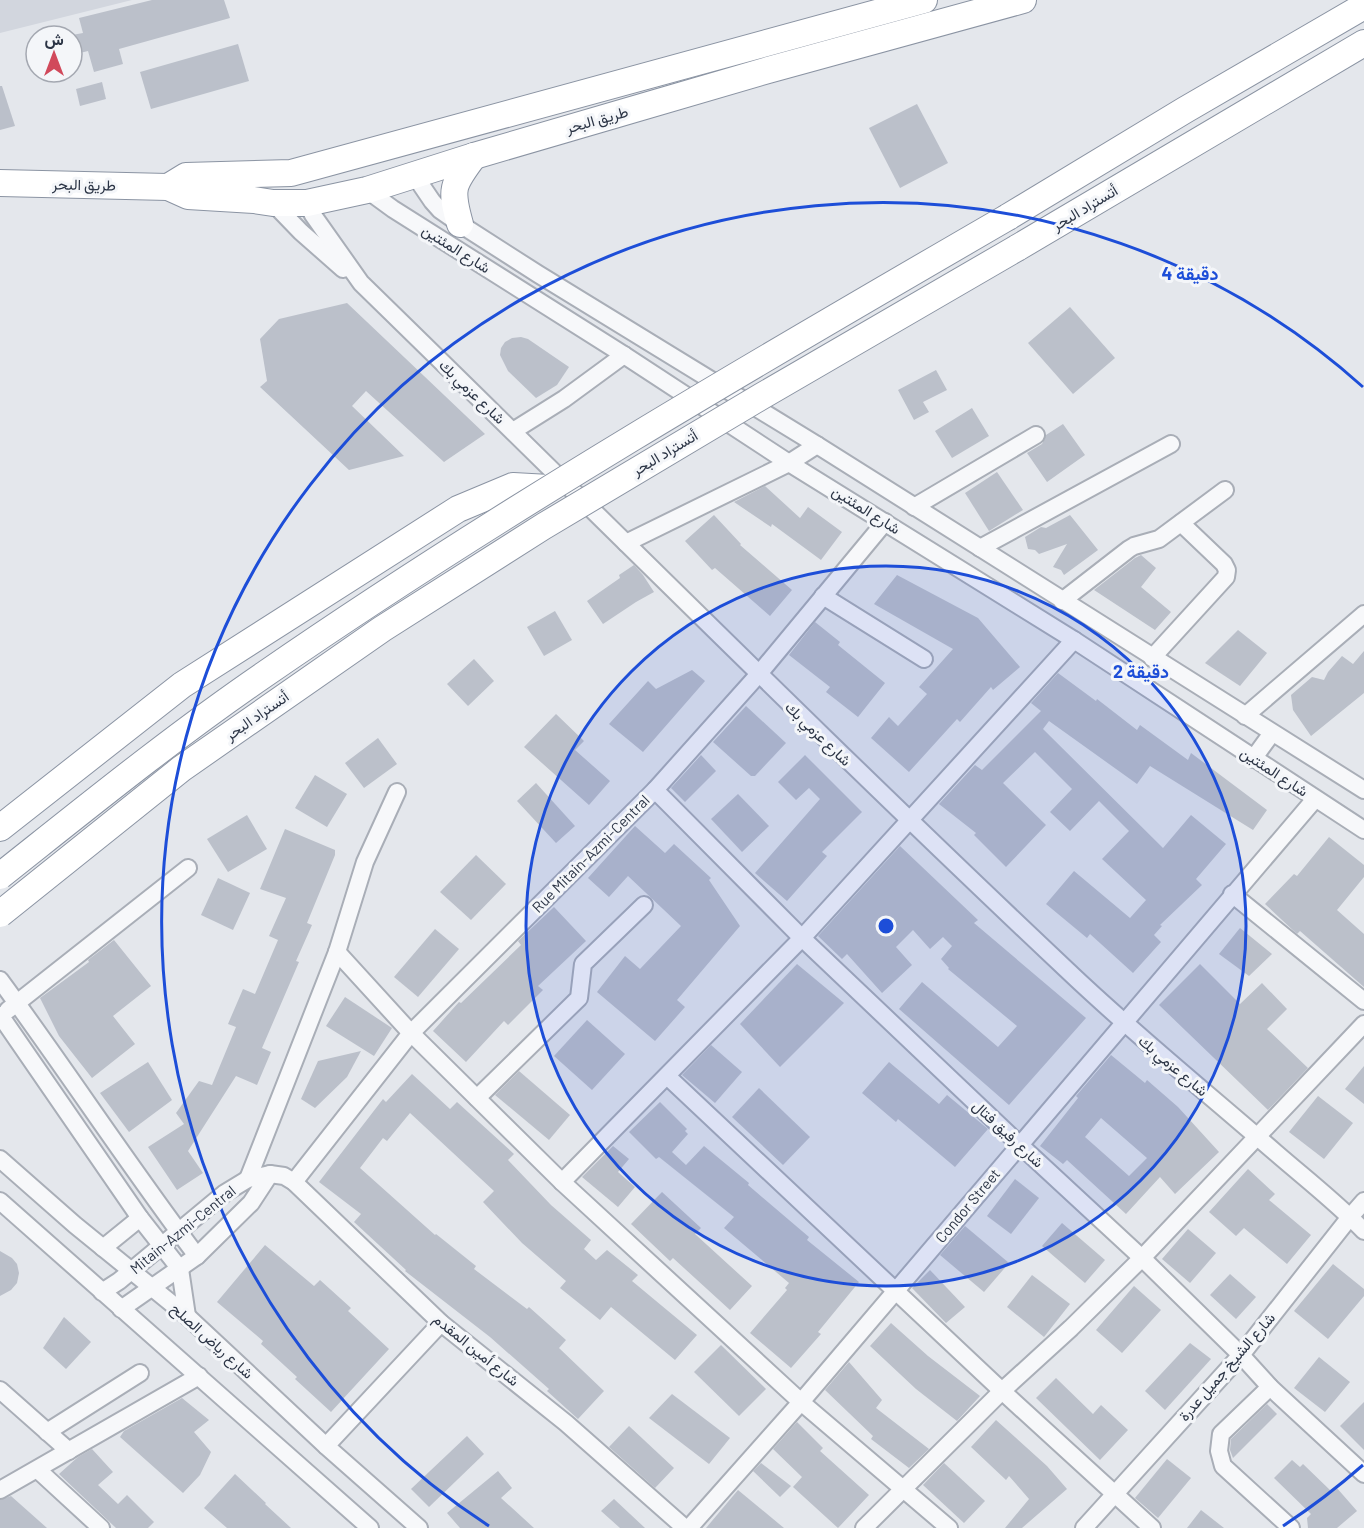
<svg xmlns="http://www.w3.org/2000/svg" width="1364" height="1528" font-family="Barlow,Vazirmatn,sans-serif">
  <rect width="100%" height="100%" fill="#e4e7ec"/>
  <path fill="#d2d6de" d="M0 0H132L0 33Z"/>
  <g fill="#bbc0ca" fill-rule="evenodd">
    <path d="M152 0H224L230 18 119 49 123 64 94 72 88 51 72 55V35L83 33 79 18Z"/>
    <path d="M238 44 249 81 151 109 140 72Z"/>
    <path d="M102 82 106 99 80 106 76 89Z"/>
    <path d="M0 86H2L15 126 0 130Z"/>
    <path d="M917 104 948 163 900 188 869 128Z"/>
    <path d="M347 303 424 376 485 434 444 462 366 391 352 406 404 456 349 470 260 387 267 381 260 339 279 319Z"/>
    <path d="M1070 307 1115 358 1073 394 1028 343Z"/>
    <path d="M521 337 528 339 569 367 557 385 536 398 508 371 500 355 501 348 505 342 512 338Z"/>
    <path d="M936 370 947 390 923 402 929 412 914 420 898 390Z"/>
    <path d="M972 408 989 436 952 458 935 431Z"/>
    <path d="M1063 424 1085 455 1047 482 1027 453 1042 444 1046 435Z"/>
    <path d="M997 472 1023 510 989 531 965 493Z"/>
    <path d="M765 486 800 518 808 507 842 532 821 560 772 524 771 527 734 502Z"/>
    <path d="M714 515 741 544 740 545 792 590 770 616 715 568 712 570 685 541Z"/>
    <path d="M1070 515 1098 550 1064 575 1061 570 1053 567 1067 544 1039 554 1035 550 1028 549 1025 537 1041 527 1046 528Z"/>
    <path d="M1141 555 1156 568 1141 587 1171 612 1155 630 1094 590 1135 558Z"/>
    <path d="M634 565 643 575 654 592 636 602 603 624 587 601 620 578 619 575Z"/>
    <path d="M897 575 978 618 1020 667 993 690 991 687 960 722 957 719 909 772 871 738 889 717 898 726 927 694 919 687 953 649 874 604Z"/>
    <path d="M555 611 572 640 544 656 527 627Z"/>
    <path d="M815 622 840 642 838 645 885 683 858 717 826 692 830 687 789 655Z"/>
    <path d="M1238 630 1267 653 1240 686 1205 663Z"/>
    <path d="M1364 651V693L1311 736 1293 710 1291 695 1312 677 1324 680 1328 672 1342 656 1353 664Z"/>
    <path d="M474 659 494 681 468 706 447 684Z"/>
    <path d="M692 670 705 681 643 752 609 724 648 681 656 689Z"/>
    <path d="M1058 673 1096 701 1097 699 1137 730 1140 725 1188 760 1191 753 1267 810 1253 830 1150 766 1137 784 1049 721 1043 729 1163 848 1191 815 1226 844 1196 879 1202 885 1160 925 1162 926 1154 935 1161 942 1133 973 1090 934 1087 938 1046 904 1074 871 1130 918 1146 900 1102 859 1129 831 1099 801 1070 831 1050 812 1072 789 1035 752 1003 783 1046 825 1006 867 974 835 976 833 939 804 975 765 982 770 1041 711 1031 703Z"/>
    <path d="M746 706 786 743 755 776H751L713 742Z"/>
    <path d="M556 714 584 741 575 750 610 781 589 805 524 747Z"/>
    <path d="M378 738 397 764 364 788 345 763Z"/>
    <path d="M701 755 716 771 685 802 671 788Z"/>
    <path d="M805 755 862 812 822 852 827 856 787 901 755 873 820 799 809 788 796 800 778 782Z"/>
    <path d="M315 775 347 794 327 827 295 808Z"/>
    <path d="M536 783 575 826 556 843 517 801Z"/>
    <path d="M738 794 769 826 742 852 711 819Z"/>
    <path d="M247 815 267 849 228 872 207 839Z"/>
    <path d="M635 826 665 853 674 844 711 878 709 880 740 926 677 1000 685 1007 655 1041 597 992 625 956 640 969 681 926 628 876 609 897 588 878Z"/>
    <path d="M285 829 335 850V855L307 923 312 925 296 961 299 962 262 1048 271 1052 257 1085 236 1076 188 1151 203 1173 177 1190 148 1147 184 1124 176 1113 199 1081 212 1085 236 1027 228 1024 243 989 255 994 278 940 269 936 286 898 260 889Z"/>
    <path d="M1329 837 1364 865V877L1337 910 1364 934V987L1300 931 1297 934 1265 904 1294 874 1297 876Z"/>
    <path d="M900 846 978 920 974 923 1086 1018 1009 1105 899 1009 922 982 998 1047 1017 1026 948 969 949 968 941 959 952 946 943 937 930 949 913 930 896 947 912 965 882 993 847 954 842 959 818 936Z"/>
    <path d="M476 855 506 884 471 920 440 892Z"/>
    <path d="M218 878 250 893 233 930 201 915Z"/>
    <path d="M554 907 586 941 538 986 543 990 508 1025 504 1021 466 1062 433 1031 459 1002 461 1003 521 945 518 941Z"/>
    <path d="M1240 928 1272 954 1249 976 1219 954Z"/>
    <path d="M435 929 459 949 418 997 394 977Z"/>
    <path d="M114 940 151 986 113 1016 135 1044 92 1078 59 1036 40 998 89 962 88 960Z"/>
    <path d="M797 964 844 1003 780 1067 740 1024Z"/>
    <path d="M1200 964 1240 1004 1262 983 1287 1009 1267 1029 1308 1068 1268 1110 1159 1005Z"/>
    <path d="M345 997 392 1028 374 1056 326 1026Z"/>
    <path d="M587 1020 625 1054 592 1090 554 1056Z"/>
    <path d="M711 1045 742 1072 715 1103 682 1075Z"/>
    <path d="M361 1051 347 1077 315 1108 301 1099 318 1061Z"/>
    <path d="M1111 1055 1145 1083 1147 1080 1178 1107 1219 1152 1175 1194 1160 1177 1126 1214 1067 1160 1063 1164 1040 1146 1078 1098 1076 1096ZM1101 1118 1147 1158 1129 1176 1085 1137Z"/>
    <path d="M148 1062 172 1100 129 1132 100 1093Z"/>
    <path d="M889 1062 939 1104 947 1095 988 1129 955 1167 898 1119 896 1122 862 1093Z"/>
    <path d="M1364 1066V1104L1345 1089Z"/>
    <path d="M519 1071 570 1115 549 1140 495 1095Z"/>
    <path d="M412 1074 450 1109 457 1102 514 1154 508 1160 551 1205 591 1240 584 1249 596 1260 607 1250 638 1275 632 1281 697 1335 675 1360 611 1307 600 1320 560 1288 566 1281 522 1243 483 1202 494 1191 410 1113 387 1141 383 1138 360 1168 435 1235 436 1234 476 1266 474 1269 527 1309 529 1307 566 1340 559 1348 604 1391 578 1419 547 1391 549 1389 490 1337 405 1271 406 1270 354 1222 361 1214 319 1182 383 1099 386 1102Z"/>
    <path d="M759 1088 810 1137 783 1165 732 1117Z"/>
    <path d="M1318 1096 1353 1123 1324 1159 1289 1132Z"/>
    <path d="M660 1102 687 1129 685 1131 688 1134 672 1152 686 1165 704 1146 749 1183 748 1185 809 1237 807 1240 859 1282 818 1332 821 1334 791 1368 750 1333 787 1290 785 1288 789 1283 724 1228 734 1217 659 1157 656 1159 629 1132Z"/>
    <path d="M613 1146 629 1159 618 1172 635 1187 618 1207 582 1177Z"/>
    <path d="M1248 1169 1275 1194 1269 1200 1311 1235 1287 1264 1244 1228 1236 1236 1209 1212Z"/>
    <path d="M1015 1179 1039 1198 1011 1234 987 1216Z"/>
    <path d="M662 1192 701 1228 695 1234 752 1286 730 1310 673 1258 670 1261 631 1224Z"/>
    <path d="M1062 1223 1105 1260 1085 1283 1042 1246Z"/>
    <path d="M965 1226 1009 1263 984 1292 940 1255Z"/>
    <path d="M1188 1229 1216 1253 1190 1283 1162 1259Z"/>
    <path d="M265 1245 314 1286 320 1280 351 1308 348 1311 389 1349 331 1412 295 1379 297 1377 261 1344 263 1341 217 1302Z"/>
    <path d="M0 1251 12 1258 17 1264 19 1273 17 1283 11 1290 0 1296Z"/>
    <path d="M1333 1264 1364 1289V1296L1328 1339 1294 1311Z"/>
    <path d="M930 1270 965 1307 946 1323 912 1288Z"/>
    <path d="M1230 1274 1256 1297 1236 1319 1210 1295Z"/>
    <path d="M1032 1275 1070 1304 1044 1337 1007 1307Z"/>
    <path d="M1134 1286 1161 1310 1122 1353 1096 1330Z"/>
    <path d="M64 1317 91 1342 66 1369 43 1348Z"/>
    <path d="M891 1323 928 1356 980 1396 957 1421 916 1389 870 1346Z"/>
    <path d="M1190 1343 1211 1359 1165 1410 1145 1391Z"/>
    <path d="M721 1345 766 1389 739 1416 694 1372Z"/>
    <path d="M1319 1357 1350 1382 1325 1412 1294 1388Z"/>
    <path d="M849 1362 882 1400 876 1408 929 1449 909 1468 871 1439 873 1436 825 1390Z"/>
    <path d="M1056 1378 1093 1414 1101 1405 1128 1430 1100 1460 1036 1398Z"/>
    <path d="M672 1394 730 1438 709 1464 649 1418Z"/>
    <path d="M182 1398 209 1420 194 1432 211 1452 200 1475 183 1493 120 1437 124 1431Z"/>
    <path d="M1364 1402V1450L1340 1426Z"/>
    <path d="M1267 1404 1277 1414 1233 1458 1230 1450 1231 1439Z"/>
    <path d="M996 1420 1047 1466 1067 1489 1022 1528H1005L1029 1499 1009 1476 1006 1480 971 1447Z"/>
    <path d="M797 1422 823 1448 820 1451 869 1495 838 1528 793 1487 802 1477 773 1449Z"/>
    <path d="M629 1426 674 1468 655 1488 609 1447Z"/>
    <path d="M467 1436 484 1454 429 1507 411 1489Z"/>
    <path d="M92 1449 113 1472 98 1485 118 1504 127 1495 154 1522 148 1528H116L59 1474 78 1457Z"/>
    <path d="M1167 1459 1191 1478 1158 1518 1135 1498Z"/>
    <path d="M1292 1460 1300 1467 1303 1464 1331 1491 1336 1487 1357 1511 1337 1528H1308L1307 1518 1311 1514 1274 1478Z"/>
    <path d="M761 1463 791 1486 780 1497 753 1471Z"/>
    <path d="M944 1463 985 1501 964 1523 923 1485Z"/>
    <path d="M498 1471 512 1488 501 1498 534 1528H460L447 1513Z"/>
    <path d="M235 1474 266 1503 265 1504 291 1528H227L204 1508Z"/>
    <path d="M738 1490 784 1528H706Z"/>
    <path d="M11 1496 47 1528H0V1500Z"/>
    <path d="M614 1499 645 1528H620L601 1511Z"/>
    <path d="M1201 1510 1224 1528H1187Z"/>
  </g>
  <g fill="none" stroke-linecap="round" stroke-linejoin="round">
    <defs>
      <g id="minor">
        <path d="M415 176 432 201 440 210 460 224 538 274 817 445 1364 790"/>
        <path d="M367 190 393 209 624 355 789 463 1074 640 1364 830"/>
        <path d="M273 203 301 232 343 269"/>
        <path d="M307 203 313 215 361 283C596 512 828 745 1067 970 1134 1034 1206 1092 1276 1153 1306 1179 1337 1203 1364 1231"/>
        <path d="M513 431 564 399 624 355"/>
        <path d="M914 507 1036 435"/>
        <path d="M626 543 789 463 817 445"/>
        <path d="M980 548 1171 444"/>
        <path d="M823 596 924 659"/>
        <path d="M1062 601 1129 549 1134 546 1159 539 1225 490"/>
        <path d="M1152 658 1226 577 1227 570 1224 564 1181 523"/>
        <path d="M1245 716 1364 614"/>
        <path d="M1253 759 1272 733"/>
        <path d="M655 790 802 938 1020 1145 1142 1258 1241 1355 1270 1387 1364 1474"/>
        <path d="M1232 894 1364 1001"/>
        <path d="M337 952 411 1033 562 1182 801 1402 949 1528"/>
        <path d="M0 980C67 1071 129 1166 197 1256"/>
        <path d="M8 1010 188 868"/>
        <path d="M0 1015 140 1218 180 1269 187 1316"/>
        <path d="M667 1076 1002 1391 1152 1528"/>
        <path d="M477 1098 579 998 583 964 644 905"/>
        <path d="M0 1159 75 1225 187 1316 326 1446 419 1528"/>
        <path d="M270 1174 284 1176 294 1182 441 1323 566 1423 685 1528"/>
        <path d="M248 1179 337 952 365 862 397 792"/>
        <path d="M294 1182 411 1033 655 790 758 675 885 522"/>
        <path d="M562 1182 802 938 1074 640"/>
        <path d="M0 1201 370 1528"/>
        <path d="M103 1248 140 1218"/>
        <path d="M102 1292 119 1281 225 1193 248 1179 270 1174 251 1203 197 1256 121 1309"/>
        <path d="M1270 1387 1221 1434 1219 1451 1223 1466 1291 1528"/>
        <path d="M0 1390 69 1451"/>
        <path d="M47 1432 140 1373"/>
        <path d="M326 1446 441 1323"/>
        <path d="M38 1470 101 1528"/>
        <path d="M0 1490 199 1376"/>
        <path d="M689 1528 801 1402 1315 799"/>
        <path d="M864 1528 1002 1391 1071 1328 1142 1258 1364 1024"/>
        <path d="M1084 1528 1241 1355 1350 1217 1364 1201"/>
      </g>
      <g id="highway">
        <path d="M0 183 168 187 188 196 254 200 273 203H307L367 190 474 156 768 70 1023 0"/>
        <path d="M168 187 186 176 291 173 924 0"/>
        <path d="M1008 217 1185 110 1364 6"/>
        <path d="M460 224C450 189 452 185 474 156"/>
        <path d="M1017 248 1364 43"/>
        <path d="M0 828 182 685 458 509 513 486 549 488"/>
      </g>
    </defs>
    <use href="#minor" stroke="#a9aeb7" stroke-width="20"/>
    <use href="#highway" stroke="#8b94a3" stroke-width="28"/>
    <use href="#minor" stroke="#f7f8fa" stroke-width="16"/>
    <use href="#highway" stroke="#fff" stroke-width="26"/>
    <defs>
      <g id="highway-bridge">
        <path d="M0 876C87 807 173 737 265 674 504 509 756 363 1008 217"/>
        <path d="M0 914 181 769 382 629 544 526 762 396 1017 248"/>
      </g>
    </defs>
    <use href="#highway-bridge" stroke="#8b94a3" stroke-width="28" stroke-linecap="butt"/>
    <use href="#highway-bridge" stroke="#fff" stroke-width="26"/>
  </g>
  <circle cx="886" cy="926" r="360" fill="#1d4ed8" fill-opacity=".12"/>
  <g fill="none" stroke="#1d4ed8" stroke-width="3">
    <circle cx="886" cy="926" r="360"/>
    <path d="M1363 1465A720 720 0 0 1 1283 1526M489 1526A720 720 0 1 1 1363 387"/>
  </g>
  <g text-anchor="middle" stroke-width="6" stroke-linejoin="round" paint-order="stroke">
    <g font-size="15" fill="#2b3445" stroke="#f4f6f9">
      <text transform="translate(597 120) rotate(-16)" y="5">طريق البحر</text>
      <text transform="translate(84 185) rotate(1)" y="5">طريق البحر</text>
      <text transform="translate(1085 208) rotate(-31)" y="5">أتستراد البحر</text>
      <text transform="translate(456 249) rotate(32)" y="5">شارع المئتين</text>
      <text transform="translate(472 392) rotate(44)" y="5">شارع عزمي بك</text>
      <text transform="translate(665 453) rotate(-31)" y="5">أتستراد البحر</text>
      <text transform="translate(866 510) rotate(32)" y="5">شارع المئتين</text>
      <text transform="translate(257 716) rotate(-35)" y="5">أتستراد البحر</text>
      <text transform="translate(818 734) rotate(44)" y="5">شارع عزمي بك</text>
      <text transform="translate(1274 772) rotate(33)" y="5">شارع المئتين</text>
      <text transform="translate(591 854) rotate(-45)" y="5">Rue Mitain-Azmi-Central</text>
      <text transform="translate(1173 1066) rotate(40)" y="5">شارع عزمي بك</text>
      <text transform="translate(1008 1134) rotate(43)" y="5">شارع رفيق فتال</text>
      <text transform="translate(968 1206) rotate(-50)" y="5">Condor Street</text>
      <text transform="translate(183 1230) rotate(-39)" y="5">Mitain-Azmi-Central</text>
      <text transform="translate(212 1341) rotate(42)" y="5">شارع رياض الصلح</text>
      <text transform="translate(476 1350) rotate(39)" y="5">شارع أمين المقدم</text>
      <text transform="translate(1227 1367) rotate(-49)" y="5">شارع الشيخ جميل عدرة</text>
    </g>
  </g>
  <circle cx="886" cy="926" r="9" fill="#1d4ed8" stroke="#f4f6f9" stroke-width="3"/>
  <g font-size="18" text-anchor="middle" font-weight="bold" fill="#1d4ed8" stroke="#f4f6f9" stroke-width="6" stroke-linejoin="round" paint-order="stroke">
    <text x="1190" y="280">4 دقيقة</text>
    <text x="1141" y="678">2 دقيقة</text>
  </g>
  <g transform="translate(54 54)"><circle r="28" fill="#f4f6f9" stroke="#a4a8b1" stroke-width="1.5"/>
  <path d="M0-4.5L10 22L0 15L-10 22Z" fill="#d1495b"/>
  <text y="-9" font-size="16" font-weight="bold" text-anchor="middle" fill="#2b3445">ش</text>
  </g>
</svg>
